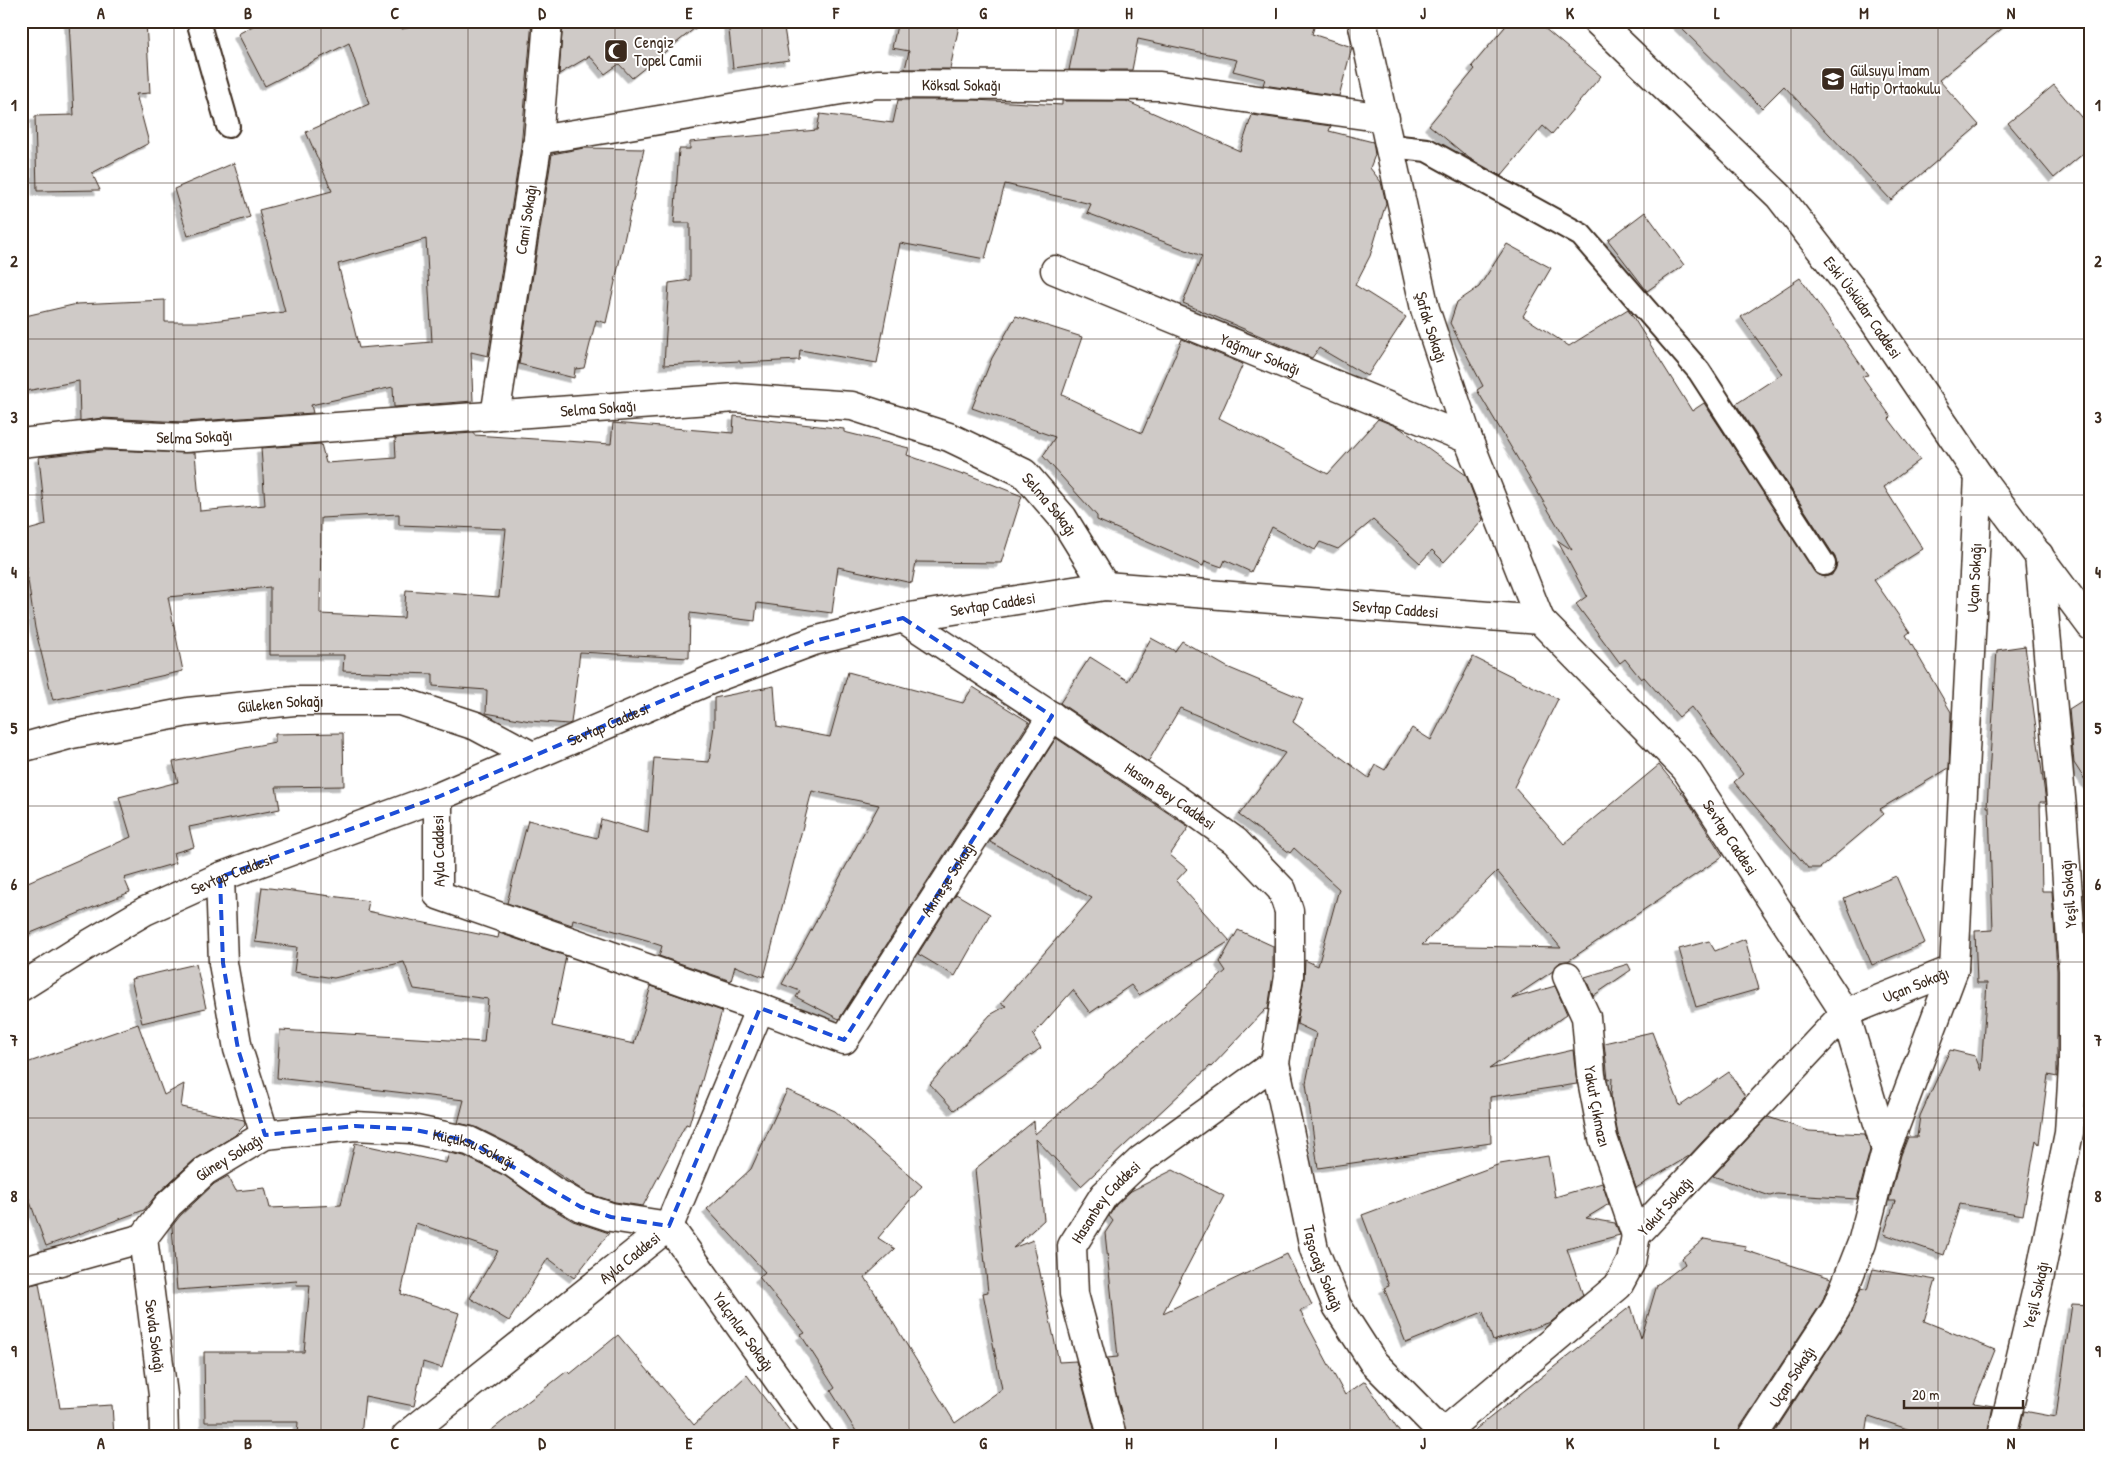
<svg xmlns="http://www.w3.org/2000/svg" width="2112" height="1457" font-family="'Patrick Hand',sans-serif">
  <defs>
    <filter id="shadow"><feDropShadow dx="-4.5" dy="4.5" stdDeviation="0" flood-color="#0004"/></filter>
  </defs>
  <rect width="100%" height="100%" fill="#fff"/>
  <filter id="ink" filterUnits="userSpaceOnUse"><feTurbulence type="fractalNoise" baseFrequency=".02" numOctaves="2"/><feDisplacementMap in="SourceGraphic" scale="10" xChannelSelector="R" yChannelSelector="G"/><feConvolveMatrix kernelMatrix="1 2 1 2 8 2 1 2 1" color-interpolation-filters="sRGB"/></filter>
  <g filter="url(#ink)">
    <g fill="#cfcac7" stroke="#3b2a1e" fill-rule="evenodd" filter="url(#shadow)">
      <path d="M69 21H146L150 93 136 94 149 143 92 173 100 190 37 191 35 116 74 115Z"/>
      <path d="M262 21H398L402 29 441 21H532L521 147 488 356 471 352 473 401 394 407 393 387 311 405 313 413 184 422 102 418 80 421 79 381 21 392V317L77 304 165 300V322H204L285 312 259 210 332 191 306 132 369 104 349 43 265 86 238 34ZM426 239 432 342 359 348 338 264Z"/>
      <path d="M563 21H704L632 78 619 64 605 74 590 56 559 74Z"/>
      <path d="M728 21H783L789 60 733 68Z"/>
      <path d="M898 21H960L950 69H905L909 51 892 48Z"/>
      <path d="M1079 21H1316L1312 34 1352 47 1339 96 1263 85 1265 79 1233 71 1237 60 1138 39 1132 70H1069Z"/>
      <path d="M1510 21H1536L1601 76 1552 134 1543 126 1501 176 1469 158 1429 125 1475 69 1472 66Z"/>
      <path d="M1674 21H2011L1939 80 1979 125 1891 200 1784 86 1762 108Z"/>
      <path d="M2054 85 2091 129V147L2054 178 2008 123Z"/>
      <path d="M898 100H975L1062 105V101H1126L1240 151 1252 115 1331 126 1329 131 1373 142 1375 155 1370 168 1381 182 1386 203 1370 256 1355 285 1406 317 1367 376 1319 348 1312 358 1183 303 1202 256 1087 213 1091 204 1005 184 985 259 900 243 877 363 800 350 799 360 740 363V361L664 365 669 283 690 280V223H674L679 149H690V142L817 130 820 114 893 123Z"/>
      <path d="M584 148 644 149 606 323 596 320 584 368 575 369 574 378 519 364 552 154Z"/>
      <path d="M234 163 250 217 188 236 174 189Z"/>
      <path d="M1645 212 1684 265 1647 291 1608 240Z"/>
      <path d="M1507 244 1551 268 1523 316 1569 346 1628 309 1692 411 1704 403 1818 575 1824 577 1832 575 1837 564 1835 557 1736 404 1782 374 1741 317 1800 278 1868 375 1862 376 1891 417 1889 419 1920 460 1884 487 1923 549 1874 580 1910 632 1906 635 1951 712 1949 768 1880 809 1884 814 1820 868H1808L1734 782 1743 774 1691 707 1679 717 1644 677 1641 679 1625 659 1620 663 1576 604 1587 596 1557 540 1572 550 1477 390 1483 386 1450 323 1457 302 1479 287Z"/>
      <path d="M1016 316 1082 337 1062 395 1142 433 1182 339 1243 364 1219 418 1328 474 1378 419 1400 428 1466 475 1483 520 1444 562 1432 550 1420 563 1373 520 1338 549 1320 542 1315 550 1272 527 1251 572 1225 560 1222 567 1205 561 1203 566 1097 520V516L1043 456 1055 437 972 408 992 358Z"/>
      <path d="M734 416 844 429V432L909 448 907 455 963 475 964 473 1022 496 1001 563 916 562 912 583 838 567 832 613 757 603 755 621 690 613 689 658 580 652 571 723 568 724 530 721 486 713 487 690 433 686V674L343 671 344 655H270V587L168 597 183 671 53 700 35 628 21 532 46 525 39 457 102 450 195 453 200 511 265 505 261 448 321 444 326 463 396 458 395 438 474 433V435L611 444 613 423 733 433ZM399 514V525L506 529 499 597 406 590 404 618 320 614 321 518Z"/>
      <path d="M1151 638 1175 651 1182 641 1227 667 1303 699 1293 722 1369 778 1376 765 1385 770 1412 728 1431 740 1473 657 1558 699 1514 787 1564 844 1659 765 1686 798 1723 856 1568 961 1560 962 1553 971 1511 999 1555 986 1567 1014 1489 1069 1573 1050 1577 1084 1490 1097 1491 1143 1318 1168 1306 1083 1316 1033 1297 1024 1304 978 1305 960 1318 966 1339 889 1294 848 1290 853 1239 815 1285 753 1180 708 1148 762 1060 703 1090 657 1128 681ZM1497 871 1561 948 1422 945Z"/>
      <path d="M2025 646 2046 802H2040L2042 891H2052L2057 971V1077L2048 1075 2039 1144 2036 1140 2023 1215 1960 1204 1944 1255 1884 1234 1895 1201H1889L1901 1155 1908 1137H1917L1920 1116 1950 1050 1975 1056 1981 1071 1987 983H1977L1975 931 1993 930 1989 807H1987L1997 650Z"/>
      <path d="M848 672 963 703 973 687 1029 722 839 1019 796 997 800 991 782 984 879 805 812 791 764 977 735 966 731 981 659 956 662 946 650 942V941L573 919 572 925 507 903 528 820 597 838 601 819 648 833 654 758 709 762 714 726V698L774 686 777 727 830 737Z"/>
      <path d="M2091 695V789L2074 763 2069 709Z"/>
      <path d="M343 733 344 786 276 787 280 809 189 827 194 847 173 853 176 863 124 878 130 892 21 937V885L131 837 119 797 178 782 173 762 275 742V734Z"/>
      <path d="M1056 738 1189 827 1170 855 1187 869 1176 881 1230 941 1139 995 1131 985 1090 1013 1073 990 1033 1035 1041 1048 954 1110 930 1084 990 1015 1006 1006 1001 1003 1092 898 990 842Z"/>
      <path d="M1896 876 1925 943 1872 965 1844 898Z"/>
      <path d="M262 887 369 901 367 911 498 938 499 933 566 956 552 1026 634 1044 651 986 722 1011 689 1125 686 1124 643 1206 615 1202 587 1193 520 1149 476 1127 458 1123 464 1100 277 1078 280 1030 484 1042 488 999 414 989 404 962 334 978 294 972 297 947 255 942Z"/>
      <path d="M2083 889H2091V1085L2088 1084 2089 970Z"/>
      <path d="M956 894 990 914 955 976 918 954Z"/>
      <path d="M1238 930 1273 946V975L1268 1010 1266 1009 1211 1067 1210 1066 1081 1186 1036 1139 1044 1220 1013 1248 1033 1240 1059 1362 1076 1361 1096 1436H859L831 1391 835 1388 801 1335 805 1333 759 1277 765 1272 707 1209 751 1169 787 1090 835 1111 922 1186 878 1238 895 1249 865 1277 955 1423 1002 1389 983 1293 988 1292 975 1169 1034 1121 1035 1134 1226 971 1220 962Z"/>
      <path d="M1745 939 1759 989 1696 1007 1679 949 1709 941 1715 951Z"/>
      <path d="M196 964 206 1008 142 1023 131 979Z"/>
      <path d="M1628 964 1631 970 1593 996 1585 977Z"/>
      <path d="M138 1024 164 1095 184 1084 181 1107 244 1120 245 1125 234 1136 194 1160 157 1194 144 1210 46 1246 21 1177V1065Z"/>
      <path d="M1652 1032 1680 1106 1729 1072 1745 1096 1689 1156 1636 1188 1618 1134 1611 1099 1612 1078 1608 1079 1604 1043Z"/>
      <path d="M1768 1117 1809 1131 1865 1134 1870 1150 1857 1199 1777 1194 1770 1196 1713 1176Z"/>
      <path d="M355 1143 446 1163 449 1153 464 1156 505 1176 544 1204 573 1221 609 1233 574 1278 548 1258 509 1321 470 1298 498 1251 416 1223 401 1294 459 1313 442 1368 423 1362 414 1406 365 1396 361 1436H297L298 1422H205L204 1352H304L310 1285H296L297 1281 177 1290 172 1226 180 1216 214 1184 228 1176 236 1191 265 1188 270 1208 341 1205Z"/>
      <path d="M1548 1156 1555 1197 1602 1183 1609 1204 1586 1218 1615 1223 1620 1235 1567 1249 1583 1295 1551 1322 1493 1341 1483 1312 1406 1343 1384 1288 1389 1286 1362 1215 1500 1164Z"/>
      <path d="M1173 1170 1224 1196 1163 1313 1287 1254 1312 1305 1300 1311 1345 1395 1365 1381 1402 1436H1127L1107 1358 1118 1357 1105 1233 1113 1221 1109 1216 1116 1205 1131 1191Z"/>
      <path d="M1704 1239 1746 1246 1744 1250 1831 1278 1822 1302 1740 1427 1737 1436H1467L1631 1306 1641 1339 1657 1285 1685 1264 1682 1258Z"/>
      <path d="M1873 1269 1936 1280 1924 1321 1995 1350 1974 1403 1993 1406 1987 1436H1928L1869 1416 1866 1436H1772L1849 1317 1861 1288 1867 1290Z"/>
      <path d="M39 1283 60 1408 112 1405 114 1436H21V1287Z"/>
      <path d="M2072 1304 2091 1305V1421L2088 1436H2018L2024 1411 2056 1417Z"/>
      <path d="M618 1335 694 1425 747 1375 793 1436H484L567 1371 570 1374Z"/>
    </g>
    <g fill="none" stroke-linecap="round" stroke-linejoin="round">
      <defs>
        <g id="service">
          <path d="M198 21 228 126"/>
          <path d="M1391 146 1427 150 1581 235 1699 371 1824 564"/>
        </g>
        <g id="minor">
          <path id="s1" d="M1362 21 1425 309 1468 439 1540 620"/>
          <path id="s2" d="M538 140 877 84 1160 86 1385 118"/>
          <path id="s3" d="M1055 270 1468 439"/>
          <path id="s4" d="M495 416 538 140 548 21"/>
          <path id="s5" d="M21 443 101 434 184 438 736 398 852 406 949 437 1024 473 1063 518 1105 586"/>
          <path id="s6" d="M903 618 1178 800 1235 841 1282 890 1289 911V976L1275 1063 1314 1249 1337 1306 1373 1362 1446 1436"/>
          <path id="s7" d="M21 748 72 734 188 712 294 701H400L476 726 532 756"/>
          <path id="s8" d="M438 797V895L760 1008 844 1040 1052 716"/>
          <path d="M220 877 223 963 238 1049 265 1135"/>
          <path id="s9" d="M1567 976 1586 1017 1591 1075 1603 1138 1636 1235"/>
          <path id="s10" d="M21 987 89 944 145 911 220 877 438 797 715 678 814 641 903 618 1105 586 1540 620 1686 769 1845 1013 1636 1235 1631 1262 1618 1286 1443 1433"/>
          <path d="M1886 1150 1954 969"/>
          <path id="s11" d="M143 1238 163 1395 164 1436"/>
          <path id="s12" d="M21 1272 143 1238 168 1205 205 1171 265 1135 355 1126 411 1129 469 1141 513 1163 553 1191 581 1207 611 1217 669 1226 818 1436"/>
          <path id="s13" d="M406 1436 669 1226 760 1008"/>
          <path id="s14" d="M1112 1436 1074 1294 1072 1246 1104 1195 1142 1159 1275 1063"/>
          <path id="s15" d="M1753 1436 1836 1309 1862 1243 1886 1150 1845 1013 1954 969 1979 476"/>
          <path id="s16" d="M2002 1436 2039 1280 2069 1133 2073 1067V970L2062 808 2039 555"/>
        </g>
        <g id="secondary">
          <path id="s17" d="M1597 21 1779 196 1859 299 1979 476 2091 626"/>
        </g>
      </defs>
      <use href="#service" stroke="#3b2a1e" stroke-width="26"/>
      <use href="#minor" stroke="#3b2a1e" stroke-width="31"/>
      <use href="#secondary" stroke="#3b2a1e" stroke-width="31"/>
      <use href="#service" stroke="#fff" stroke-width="22"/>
      <use href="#minor" stroke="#fff" stroke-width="28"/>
      <use href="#secondary" stroke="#fff" stroke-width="28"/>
    </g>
  </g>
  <path fill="none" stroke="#1d4ed8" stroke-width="4" stroke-dasharray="10 6" stroke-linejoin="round" d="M903 618 1052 716 844 1040 760 1008 669 1226 611 1217 581 1207 469 1141 411 1129 355 1126 265 1135 238 1049 223 963 220 877 438 797 715 678 814 641Z"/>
  <path fill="none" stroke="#3b2a1e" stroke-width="1" stroke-opacity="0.55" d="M174 21V1436M321 21V1436M468 21V1436M615 21V1436M762 21V1436M909 21V1436M1056 21V1436M1203 21V1436M1350 21V1436M1497 21V1436M1644 21V1436M1791 21V1436M1938 21V1436M21 183H2091M21 339H2091M21 495H2091M21 651H2091M21 806H2091M21 962H2091M21 1118H2091M21 1274H2091"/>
  <defs>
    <symbol id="mosque-square" viewBox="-11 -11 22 22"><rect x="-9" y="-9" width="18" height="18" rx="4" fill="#3b2a1e" stroke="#fff"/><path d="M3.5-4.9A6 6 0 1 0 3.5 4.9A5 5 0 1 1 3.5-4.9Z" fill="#fff"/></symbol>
    <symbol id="school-square" viewBox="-11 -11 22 22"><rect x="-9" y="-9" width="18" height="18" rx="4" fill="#3b2a1e" stroke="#fff"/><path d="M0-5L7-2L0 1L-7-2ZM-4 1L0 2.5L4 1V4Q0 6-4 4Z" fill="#fff"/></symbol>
  </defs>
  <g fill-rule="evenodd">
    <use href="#mosque-square" x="602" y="37" width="28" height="28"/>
    <use href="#school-square" x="1819" y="65" width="28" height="28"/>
  </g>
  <g text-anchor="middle" stroke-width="4" stroke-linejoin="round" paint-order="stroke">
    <g font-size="16" fill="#3b2a1e" stroke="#fff" text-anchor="start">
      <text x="634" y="48">Cengiz<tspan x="634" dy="18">Topel Camii</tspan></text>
      <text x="1850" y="76">Gülsuyu İmam<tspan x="1850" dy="18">Hatip Ortaokulu</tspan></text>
    </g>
    <g font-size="16" fill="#3b2a1e" stroke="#fff">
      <text dy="6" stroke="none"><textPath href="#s2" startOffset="428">Köksal Sokağı</textPath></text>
      <text dy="6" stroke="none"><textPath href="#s4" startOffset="199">Cami Sokağı</textPath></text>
      <text dy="6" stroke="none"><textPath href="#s17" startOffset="392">Eski Üsküdar Caddesi</textPath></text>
      <text dy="6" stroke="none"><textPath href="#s1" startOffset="314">Şafak Sokağı</textPath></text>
      <text dy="6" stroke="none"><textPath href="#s3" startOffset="222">Yağmur Sokağı</textPath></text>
      <text dy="6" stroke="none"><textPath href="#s5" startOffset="579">Selma Sokağı</textPath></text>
      <text dy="6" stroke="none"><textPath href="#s5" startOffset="174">Selma Sokağı</textPath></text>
      <text dy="6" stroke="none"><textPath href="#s5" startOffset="1059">Selma Sokağı</textPath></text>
      <text dy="6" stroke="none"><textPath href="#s15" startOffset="971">Uçan Sokağı</textPath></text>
      <text dy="6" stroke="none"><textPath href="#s10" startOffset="1050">Sevtap Caddesi</textPath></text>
      <text dy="6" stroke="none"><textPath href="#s10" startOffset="1455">Sevtap Caddesi</textPath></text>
      <text dy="6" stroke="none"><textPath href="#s7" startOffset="264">Güleken Sokağı</textPath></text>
      <text dy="6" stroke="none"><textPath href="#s10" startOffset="645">Sevtap Caddesi</textPath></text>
      <text dy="6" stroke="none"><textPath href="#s6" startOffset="321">Hasan Bey Caddesi</textPath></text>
      <text dy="6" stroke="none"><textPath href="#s10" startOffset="1890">Sevtap Caddesi</textPath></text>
      <text transform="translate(438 851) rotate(-91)" y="6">Ayla Caddesi</text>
      <text dy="6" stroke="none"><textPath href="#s10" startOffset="240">Sevtap Caddesi</textPath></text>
      <text dy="6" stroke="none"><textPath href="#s8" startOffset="721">Akmeşe Sokağı</textPath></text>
      <text transform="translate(2068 894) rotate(-94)" y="6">Yeşil Sokağı</text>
      <text dy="6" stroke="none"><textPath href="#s15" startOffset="538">Uçan Sokağı</textPath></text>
      <text dy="6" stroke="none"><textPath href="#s9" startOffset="135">Yakut Çıkmazı</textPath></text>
      <text dy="6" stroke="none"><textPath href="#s12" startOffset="501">Küçüksu Sokağı</textPath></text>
      <text dy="6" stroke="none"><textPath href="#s12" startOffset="246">Güney Sokağı</textPath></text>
      <text dy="6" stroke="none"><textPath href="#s14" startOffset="251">Hasanbey Caddesi</textPath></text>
      <text transform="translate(1665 1206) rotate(-48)" y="6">Yakut Sokağı</text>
      <text dy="6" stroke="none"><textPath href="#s13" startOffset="286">Ayla Caddesi</textPath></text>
      <text dy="6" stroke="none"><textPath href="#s6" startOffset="854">Taşocağı Sokağı</textPath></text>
      <text dy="6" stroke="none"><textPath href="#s16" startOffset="145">Yeşil Sokağı</textPath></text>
      <text dy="6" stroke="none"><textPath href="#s12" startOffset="844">Yalçınlar Sokağı</textPath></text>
      <text dy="6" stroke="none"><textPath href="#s11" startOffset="99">Sevda Sokağı</textPath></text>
      <text dy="6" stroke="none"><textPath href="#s15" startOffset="71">Uçan Sokağı</textPath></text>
    </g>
  </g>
  <rect width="2112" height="1457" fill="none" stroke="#fff" stroke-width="55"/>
  <path d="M1904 1400v8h119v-8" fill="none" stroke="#3b2a1e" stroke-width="2.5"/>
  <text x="1912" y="1400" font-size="15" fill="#3b2a1e" stroke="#ffffff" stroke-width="4" paint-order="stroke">20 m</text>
  <rect x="28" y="28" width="2056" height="1402" fill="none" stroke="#3b2a1e" stroke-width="2"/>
  <g font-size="16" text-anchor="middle" font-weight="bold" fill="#3b2a1e">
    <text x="101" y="19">A</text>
    <text x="248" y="19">B</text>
    <text x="395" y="19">C</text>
    <text x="542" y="19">D</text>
    <text x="689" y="19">E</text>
    <text x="836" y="19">F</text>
    <text x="983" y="19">G</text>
    <text x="1129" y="19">H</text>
    <text x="1276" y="19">I</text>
    <text x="1423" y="19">J</text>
    <text x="1570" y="19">K</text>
    <text x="1717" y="19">L</text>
    <text x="1864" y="19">M</text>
    <text x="2011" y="19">N</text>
    <text x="14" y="111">1</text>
    <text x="2098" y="111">1</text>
    <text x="14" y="267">2</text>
    <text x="2098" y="267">2</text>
    <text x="14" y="423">3</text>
    <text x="2098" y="423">3</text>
    <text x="14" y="578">4</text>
    <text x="2098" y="578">4</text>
    <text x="14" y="734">5</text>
    <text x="2098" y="734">5</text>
    <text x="14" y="890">6</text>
    <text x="2098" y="890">6</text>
    <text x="14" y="1046">7</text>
    <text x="2098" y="1046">7</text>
    <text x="14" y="1202">8</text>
    <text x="2098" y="1202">8</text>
    <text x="14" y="1357">9</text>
    <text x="2098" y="1357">9</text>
    <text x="101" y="1449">A</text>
    <text x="248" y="1449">B</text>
    <text x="395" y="1449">C</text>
    <text x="542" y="1449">D</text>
    <text x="689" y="1449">E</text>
    <text x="836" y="1449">F</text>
    <text x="983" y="1449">G</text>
    <text x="1129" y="1449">H</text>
    <text x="1276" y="1449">I</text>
    <text x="1423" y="1449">J</text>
    <text x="1570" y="1449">K</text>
    <text x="1717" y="1449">L</text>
    <text x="1864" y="1449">M</text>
    <text x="2011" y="1449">N</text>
  </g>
</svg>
